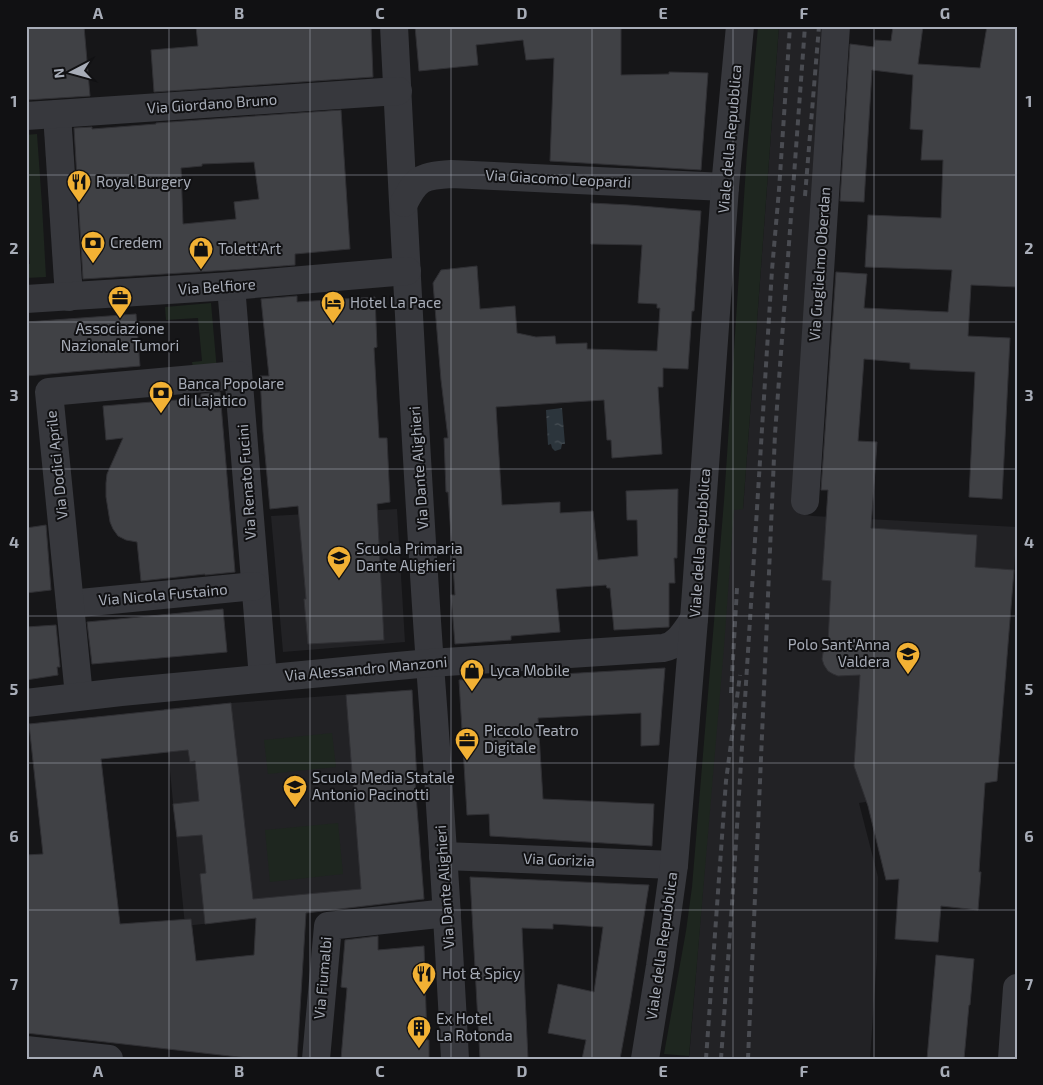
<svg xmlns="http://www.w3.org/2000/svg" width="1043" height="1085" font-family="'Exo 2',sans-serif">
  <defs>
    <pattern id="water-ripples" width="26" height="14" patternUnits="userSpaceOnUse" patternTransform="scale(1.25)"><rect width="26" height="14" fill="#2c353c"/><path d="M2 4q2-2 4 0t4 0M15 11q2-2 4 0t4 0" fill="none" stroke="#485056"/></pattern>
  </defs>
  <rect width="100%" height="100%" fill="#161618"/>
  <g fill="#222225">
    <path d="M779 26H828L810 285 799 514 813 516 1017 527 1014 570 997 781 859 803 878 877 877 957 870 1059H689L734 509H743Z"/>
    <path d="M397 509 405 642 283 652 271 516Z"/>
    <path d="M412 690 417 781 415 793 424 899 185 926 164 709 231 703Z"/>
  </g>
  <g fill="#1e261f">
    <path d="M758 26H779L743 509 734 510 724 647 689 1056 664 1054 686 931 692 887 724 501 747 152Z"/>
    <path d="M37 134 42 205 46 277 26 278V264H30L26 206V135Z"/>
    <path d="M211 303 217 371 194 373 192 362 202 361 198 318 166 320 165 307Z"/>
    <path d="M332 733 336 767 268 774 264 740Z"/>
    <path d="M338 823 343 874 270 882 265 830Z"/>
  </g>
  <path fill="url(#water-ripples)" d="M562 408 565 444H562L561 449 555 451 552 448 551 444 548 445 546 410Z"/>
  <g fill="#404145" stroke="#303034" fill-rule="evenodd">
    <path d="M26 26H84L90 96 26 100Z"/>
    <path d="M196 26H371L373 77 154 92 151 50 198 46Z"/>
    <path d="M415 26H621V75L669 74V72L708 73 701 170 550 161 554 58 526 60 523 40 476 45 478 65 419 71Z"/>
    <path d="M893 26H923L918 64 980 68 987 26H1017V287L971 285 968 336 1010 338 1002 499 969 497 975 372 910 369V363L864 359 858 441 877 442 871 528 977 535 975 567 1014 570 997 781 985 783 979 872H981L978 910 941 906 938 942 895 939 899 879 886 880 868 806 854 766 860 675 838 676 833 674 828 671 824 665 822 659 823 653 828 644 831 581 822 580 828 490H821L836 272 867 274 864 308 948 312 952 270 865 267 868 215 941 218 943 160H921L923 130 910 129 913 75 872 70 864 202 840 201 850 44 874 47 875 40 891 41Z"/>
    <path d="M341 110 350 249 295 254V265L230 270 83 279 74 128 92 127V129L156 124V123ZM254 162 259 199 234 202 236 219 183 224 181 168 202 166V164Z"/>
    <path d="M591 203 629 205 701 211 694 311H692L688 369 663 368V387H658L662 454 612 458 611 440H607L604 400 496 407 502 505 560 502V513L593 511 598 560 638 556 637 520H627L626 491 678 489 677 558H674L675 583H669V627L614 630 610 588H607L606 585 556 589 560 632 511 636V640L455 644 451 595H455L448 492H446L444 438H448L441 380 433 283 441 270 477 266 480 309 515 306 517 333 536 337 555 336 556 344 587 343V349L657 351 660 308H657V304L638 303 642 245 591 244Z"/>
    <path d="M297 296V302L375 297 377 347 374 348 379 438H387L390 502 377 504 384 640 308 644 304 599H306L298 506 270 509 263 432 260 376H269L261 299Z"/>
    <path d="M136 314 140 366 26 376V322Z"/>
    <path d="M220 392 235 572 205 575V574L141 581 137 542 126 540 118 536 113 529 110 522 106 497V483L107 474 123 438 106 440 103 406 201 398V394Z"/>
    <path d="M46 525 51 590 26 593V528Z"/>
    <path d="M223 609 227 652 92 664 87 622Z"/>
    <path d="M56 625 60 667H57L58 675 26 680V627Z"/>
    <path d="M665 668 659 745 641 746V713L538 718 543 799 654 804 652 846 490 836 489 814 467 815 459 680Z"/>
    <path d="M412 690 417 781 415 782 424 899 306 913 297 1059H256L26 1033V855L43 854 29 724 231 703 253 899 361 889 346 695ZM188 750 190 762 195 761 199 801 173 804 177 837 202 835 206 873 200 874 205 924 256 918 254 955 196 961 191 919 120 924 101 759Z"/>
    <path d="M470 877 649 885 630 1004 620 1059H582L586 1040 548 1033 558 984 594 992 603 927 553 924V929L522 928 528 1059H480Z"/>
    <path d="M378 936V950L424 946 427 1040H429V1059H341L347 988 341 987 345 940Z"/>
    <path d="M936 955 974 959 970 1005H969L964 1059H927Z"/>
  </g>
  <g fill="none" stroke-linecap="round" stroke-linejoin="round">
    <g stroke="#37383d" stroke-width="28">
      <path d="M394 26C405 239 415 452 430 665 440 796 448 927 455 1059"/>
      <path d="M57 114 69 297"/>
      <path d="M26 116 398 91"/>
      <path d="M404 203C417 177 423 176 451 174L725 187"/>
      <path d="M231 286 263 678"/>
      <path d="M26 299 231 286 407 271"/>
      <path d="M805 501 836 26"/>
      <path d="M70 604 255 586"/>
      <path d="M79 696 49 392 238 375"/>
      <path d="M26 703 121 692 365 669 430 663 663 648C678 646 686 630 694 619"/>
      <path d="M443 856 674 865"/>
      <path d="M26 1050 109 1059"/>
      <path d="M316 1059 328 926 447 913"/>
      <path d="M645 1059 660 966 674 865 694 619 725 187 740 26"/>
      <path d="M1012 1059 1017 988"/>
    </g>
    <g stroke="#4a4c52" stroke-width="4" stroke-dasharray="6 5" stroke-linecap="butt">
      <path d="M805 196 819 26"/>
      <path d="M731 693 737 588"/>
      <path d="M706 1059 726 781 740 675"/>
      <path d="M721 1059 733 890 772 270 779 190 790 26"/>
      <path d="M748 1059 775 434 805 26"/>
    </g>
  </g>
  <path fill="none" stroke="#a8adb8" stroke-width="1" stroke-opacity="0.55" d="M169 26V1059M310 26V1059M451 26V1059M592 26V1059M733 26V1059M874 26V1059M26 175H1017M26 322H1017M26 469H1017M26 616H1017M26 763H1017M26 910H1017"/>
  <defs>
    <symbol id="restaurant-pin" viewBox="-11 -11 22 30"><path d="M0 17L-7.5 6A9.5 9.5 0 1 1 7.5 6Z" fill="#f2b134" stroke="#111113"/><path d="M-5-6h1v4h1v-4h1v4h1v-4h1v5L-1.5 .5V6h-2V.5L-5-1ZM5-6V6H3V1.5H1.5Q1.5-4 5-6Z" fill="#111"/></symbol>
    <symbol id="bank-pin" viewBox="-11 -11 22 30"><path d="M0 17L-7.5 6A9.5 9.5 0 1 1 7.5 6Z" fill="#f2b134" stroke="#111113"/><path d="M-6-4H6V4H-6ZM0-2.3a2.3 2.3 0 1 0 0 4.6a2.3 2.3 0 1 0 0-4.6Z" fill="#111"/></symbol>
    <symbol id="shop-pin" viewBox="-11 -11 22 30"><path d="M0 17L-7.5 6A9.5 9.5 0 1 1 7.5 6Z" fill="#f2b134" stroke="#111113"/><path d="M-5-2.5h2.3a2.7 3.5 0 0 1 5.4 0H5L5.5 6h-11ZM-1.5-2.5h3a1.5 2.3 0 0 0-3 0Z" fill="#111"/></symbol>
    <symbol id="office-pin" viewBox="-11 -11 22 30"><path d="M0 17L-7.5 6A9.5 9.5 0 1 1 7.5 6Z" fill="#f2b134" stroke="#111113"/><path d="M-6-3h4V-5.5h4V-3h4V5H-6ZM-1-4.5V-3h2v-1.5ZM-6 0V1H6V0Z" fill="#111"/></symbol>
    <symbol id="hotel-pin" viewBox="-11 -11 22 30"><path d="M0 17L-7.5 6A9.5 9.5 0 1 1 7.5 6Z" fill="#f2b134" stroke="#111113"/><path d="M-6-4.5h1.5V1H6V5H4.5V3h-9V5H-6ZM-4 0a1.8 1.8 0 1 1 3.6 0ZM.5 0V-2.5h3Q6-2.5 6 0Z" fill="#111"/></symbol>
    <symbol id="school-pin" viewBox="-11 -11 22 30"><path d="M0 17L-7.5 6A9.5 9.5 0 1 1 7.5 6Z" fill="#f2b134" stroke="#111113"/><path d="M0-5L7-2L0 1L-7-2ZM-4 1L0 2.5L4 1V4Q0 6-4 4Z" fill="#111"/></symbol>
    <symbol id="university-pin" viewBox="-11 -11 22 30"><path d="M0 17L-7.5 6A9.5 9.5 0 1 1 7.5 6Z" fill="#f2b134" stroke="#111113"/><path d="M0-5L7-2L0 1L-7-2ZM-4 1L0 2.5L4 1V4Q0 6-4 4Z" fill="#111"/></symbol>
    <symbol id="building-pin" viewBox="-11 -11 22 30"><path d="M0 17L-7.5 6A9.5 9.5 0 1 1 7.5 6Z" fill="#f2b134" stroke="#111113"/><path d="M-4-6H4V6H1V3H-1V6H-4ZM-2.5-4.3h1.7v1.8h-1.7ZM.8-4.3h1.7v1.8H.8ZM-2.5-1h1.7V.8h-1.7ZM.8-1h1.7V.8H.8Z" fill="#111"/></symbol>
  </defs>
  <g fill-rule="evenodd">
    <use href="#restaurant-pin" x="65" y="168" width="28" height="38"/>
    <use href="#bank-pin" x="79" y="229" width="28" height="38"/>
    <use href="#shop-pin" x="187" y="235" width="28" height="38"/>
    <use href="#office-pin" x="106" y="284" width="28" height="38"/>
    <use href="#hotel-pin" x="319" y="289" width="28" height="38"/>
    <use href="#bank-pin" x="147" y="379" width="28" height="38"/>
    <use href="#school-pin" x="325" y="544" width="28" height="38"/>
    <use href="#university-pin" x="894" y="640" width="28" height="38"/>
    <use href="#shop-pin" x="458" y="657" width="28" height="38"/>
    <use href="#office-pin" x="453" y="726" width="28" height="38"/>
    <use href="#school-pin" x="281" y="773" width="28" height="38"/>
    <use href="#restaurant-pin" x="410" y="960" width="28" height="38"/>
    <use href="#building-pin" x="405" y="1014" width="28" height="38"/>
  </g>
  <g text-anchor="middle" stroke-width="4" stroke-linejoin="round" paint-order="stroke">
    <g font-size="15" fill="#a8adb8" stroke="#111113">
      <text transform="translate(212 104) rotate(-4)" y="5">Via Giordano Bruno</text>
      <text transform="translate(730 139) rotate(-85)" y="5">Viale della Repubblica</text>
      <text transform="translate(558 179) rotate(3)" y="5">Via Giacomo Leopardi</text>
      <text transform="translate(820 264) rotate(-86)" y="5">Via Guglielmo Oberdan</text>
      <text transform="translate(217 287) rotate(-4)" y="5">Via Belfiore</text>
      <text transform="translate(57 465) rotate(-96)" y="5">Via Dodici Aprile</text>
      <text transform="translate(419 468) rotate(-94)" y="5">Via Dante Alighieri</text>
      <text transform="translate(247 482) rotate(-94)" y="5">Via Renato Fucini</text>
      <text transform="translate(700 543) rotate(-86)" y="5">Viale della Repubblica</text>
      <text transform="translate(163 595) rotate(-5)" y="5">Via Nicola Fustaino</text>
      <text transform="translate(366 669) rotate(-5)" y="5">Via Alessandro Manzoni</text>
      <text transform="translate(559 860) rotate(2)" y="5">Via Gorizia</text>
      <text transform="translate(445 887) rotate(-94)" y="5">Via Dante Alighieri</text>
      <text transform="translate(662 946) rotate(-82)" y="5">Viale della Repubblica</text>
      <text transform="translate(323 978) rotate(-85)" y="5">Via Fiumalbi</text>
    </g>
    <g font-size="15" fill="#a8adb8" stroke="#111113" text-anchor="start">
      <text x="96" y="187">Royal Burgery</text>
      <text x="110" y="248">Credem</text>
      <text x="218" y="254">Tolett'Art</text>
      <text x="350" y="308">Hotel La Pace</text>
      <text x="120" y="334" text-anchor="middle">Associazione<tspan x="120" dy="17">Nazionale Tumori</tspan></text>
      <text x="178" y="389">Banca Popolare<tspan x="178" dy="17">di Lajatico</tspan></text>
      <text x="356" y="554">Scuola Primaria<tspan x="356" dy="17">Dante Alighieri</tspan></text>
      <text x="890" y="650" text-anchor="end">Polo Sant'Anna<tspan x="890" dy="17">Valdera</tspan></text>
      <text x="490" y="676">Lyca Mobile</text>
      <text x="484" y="736">Piccolo Teatro<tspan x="484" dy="17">Digitale</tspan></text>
      <text x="312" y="783">Scuola Media Statale<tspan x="312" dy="17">Antonio Pacinotti</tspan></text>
      <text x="442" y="979">Hot &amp; Spicy</text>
      <text x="436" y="1024">Ex Hotel<tspan x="436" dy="17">La Rotonda</tspan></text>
    </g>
  </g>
  <rect width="1043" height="1085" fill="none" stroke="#111113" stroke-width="55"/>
  <g transform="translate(72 72) rotate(264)" stroke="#111113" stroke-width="4" paint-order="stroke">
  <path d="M0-4L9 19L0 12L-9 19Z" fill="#a8adb8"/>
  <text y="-8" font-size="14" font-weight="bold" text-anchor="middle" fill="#a8adb8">N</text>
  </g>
  <rect x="28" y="28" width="988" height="1030" fill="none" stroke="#a8adb8" stroke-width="2"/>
  <g font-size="16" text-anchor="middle" font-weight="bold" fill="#a8adb8">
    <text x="98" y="19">A</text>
    <text x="239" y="19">B</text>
    <text x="380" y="19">C</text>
    <text x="522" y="19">D</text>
    <text x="663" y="19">E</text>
    <text x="804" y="19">F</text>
    <text x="945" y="19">G</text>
    <text x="14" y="107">1</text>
    <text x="1029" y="107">1</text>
    <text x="14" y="254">2</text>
    <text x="1029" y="254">2</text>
    <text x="14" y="401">3</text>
    <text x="1029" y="401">3</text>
    <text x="14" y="548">4</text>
    <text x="1029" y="548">4</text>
    <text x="14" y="695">5</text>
    <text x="1029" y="695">5</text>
    <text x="14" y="842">6</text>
    <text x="1029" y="842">6</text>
    <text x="14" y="990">7</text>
    <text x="1029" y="990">7</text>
    <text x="98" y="1077">A</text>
    <text x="239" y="1077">B</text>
    <text x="380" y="1077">C</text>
    <text x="522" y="1077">D</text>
    <text x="663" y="1077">E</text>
    <text x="804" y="1077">F</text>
    <text x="945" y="1077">G</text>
  </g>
</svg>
